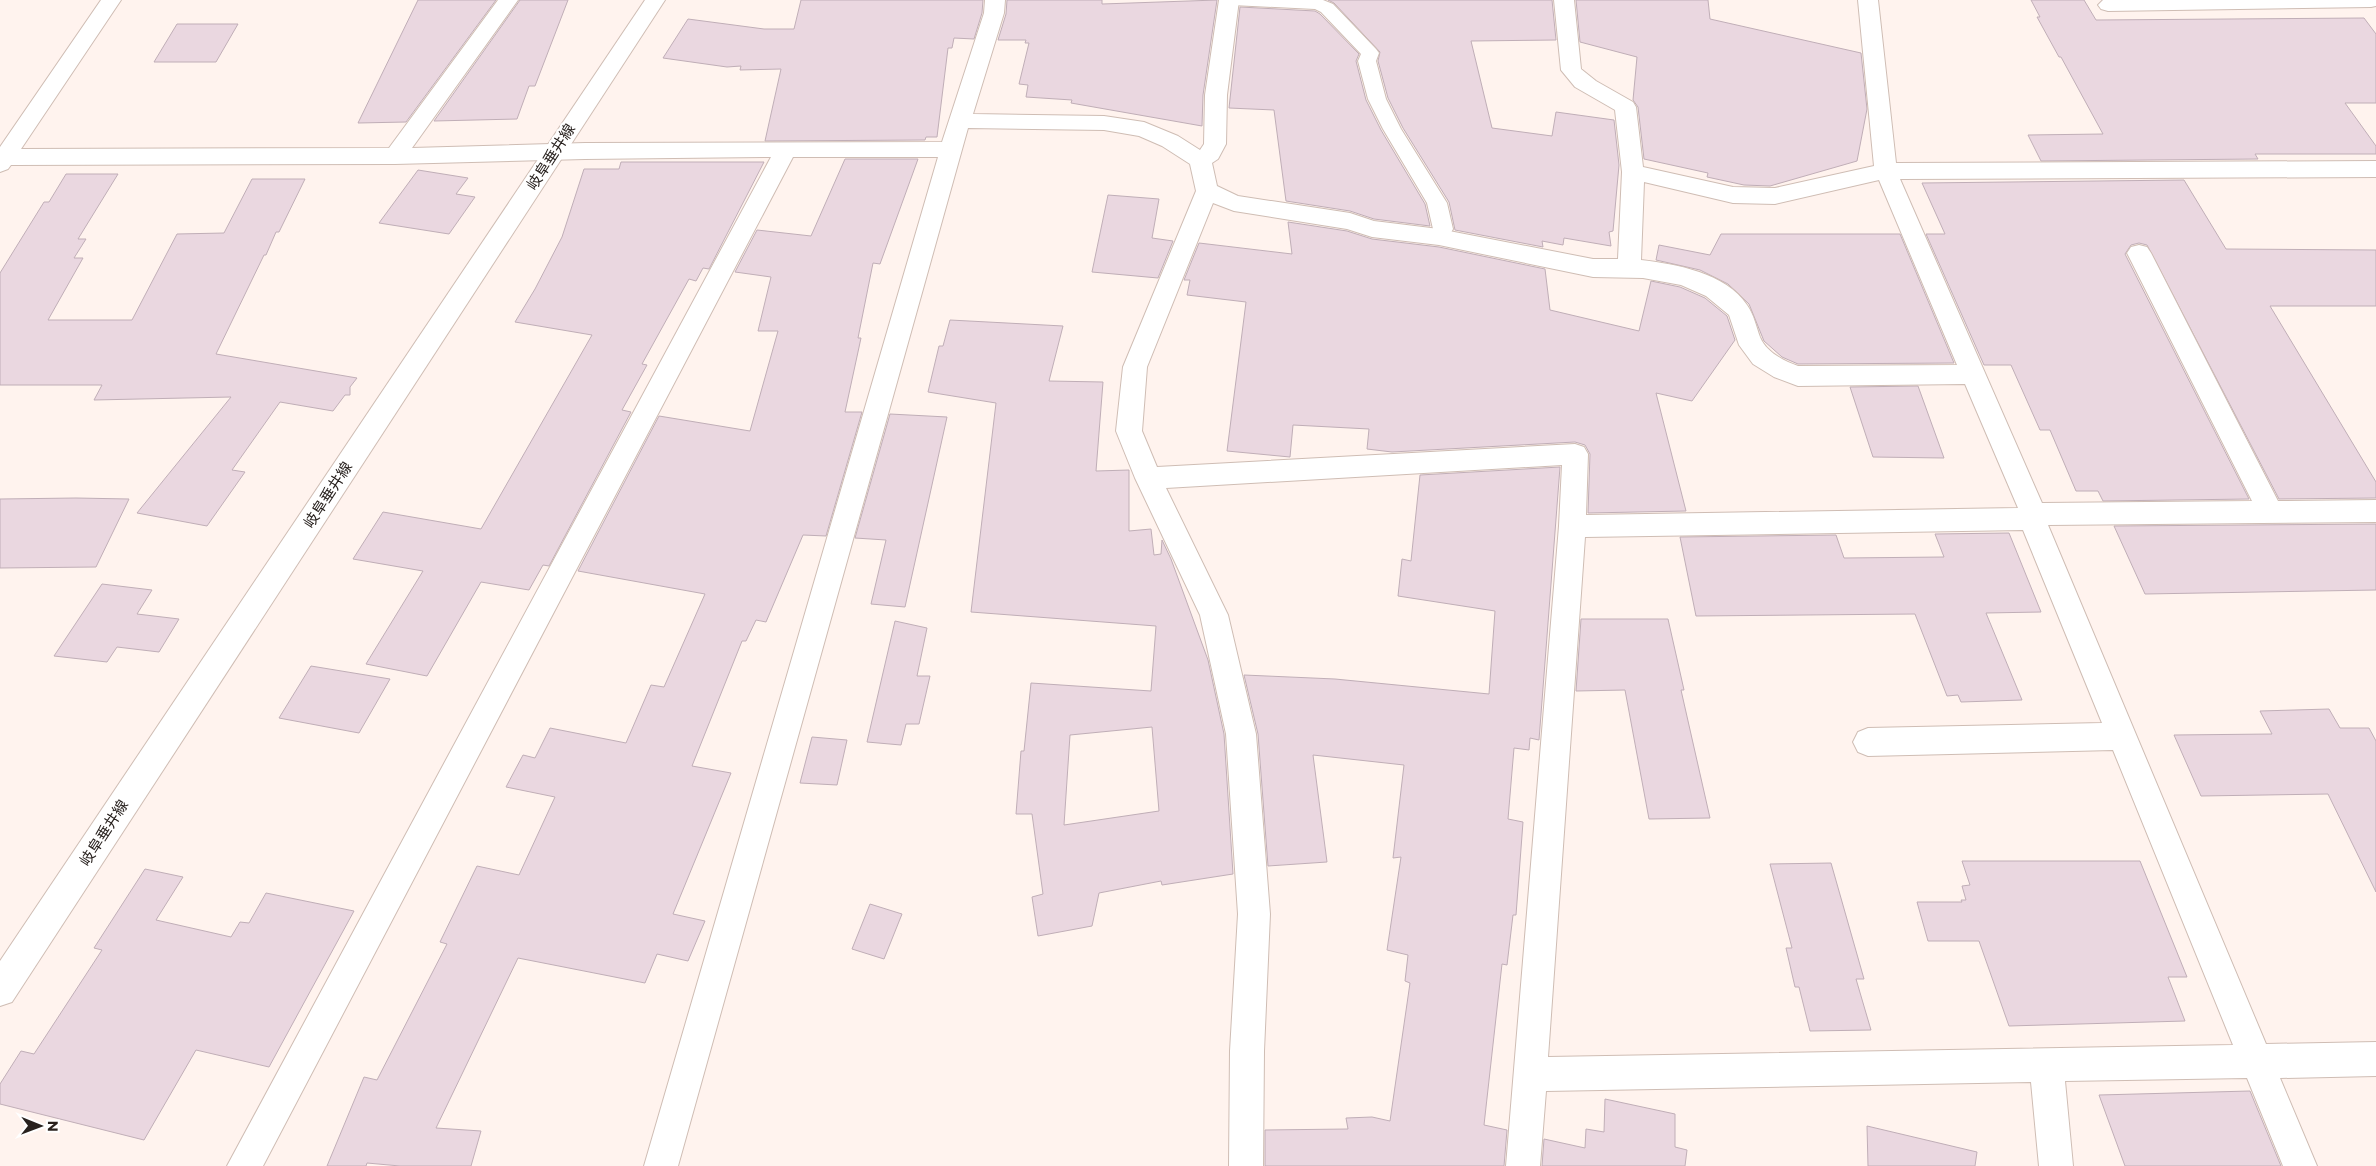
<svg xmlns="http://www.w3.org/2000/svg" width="2376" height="1166" font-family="Montserrat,'Noto Sans JP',sans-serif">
  <rect width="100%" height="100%" fill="#fff3ee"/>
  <g fill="#ead7e0" stroke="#c0aeb7" fill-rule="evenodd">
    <path d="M418 0H496L406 122 358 123Z"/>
    <path d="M520 0H568L535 86H529L517 119 434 121Z"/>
    <path d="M801 0H983L982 13 974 39 954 38 952 48H948L937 137H926L925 140 765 141 781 69 740 70 741 66 727 67 663 58 688 19 764 29H794Z"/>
    <path d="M1007 0H1102V4L1217 0 1203 95 1202 126 1071 103 1072 100 1026 97 1028 85 1019 84 1029 43H1025L1026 40H998L1006 14Z"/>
    <path d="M1328 0H1552L1556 40 1471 41 1492 128 1552 136 1556 112 1614 120 1619 165 1613 231 1609 232 1611 246 1564 238 1563 245 1542 241 1543 247 1455 230 1449 202 1403 128 1388 98 1378 61 1380 52 1334 3Z"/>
    <path d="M1576 0H1708L1710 19 1861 53 1867 109 1857 161 1770 186 1744 185 1707 177 1708 173 1644 159 1638 107 1633 100 1637 57 1580 42Z"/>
    <path d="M2031 0H2084L2096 20 2364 18 2376 34V103H2345L2376 146V154H2255L2258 159 2041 161 2028 135 2103 134 2061 57H2059L2037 17H2040Z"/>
    <path d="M1240 7 1315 11 1320 14 1359 54 1356 61 1366 100 1381 130 1425 204 1430 226 1374 219 1350 211 1286 201 1274 110 1229 108Z"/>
    <path d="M177 24H238L216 62H154Z"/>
    <path d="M845 159H918L880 264 873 263 858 338H861L845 412H862L826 536 803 535 766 622 756 620 746 641H742L692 766 731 773 673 914 705 921 688 961 657 954 645 983 518 958 436 1128 481 1131 471 1166H400L367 1163 366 1166H327L364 1077 377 1080 447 944 440 942 477 866 519 875 555 797 506 787 523 755 535 758 550 728 626 743 651 685 664 687 705 594 578 571 659 416 750 431 778 331H758L771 277 735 272 757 230 811 236Z"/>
    <path d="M621 162H764L709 269 703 268 696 281 689 279 642 364 647 365 622 410 631 412 549 566 543 565 529 590 481 582 427 676 366 664 423 571 353 559 383 512 481 529 592 335 515 322 535 289 562 237 584 169H619Z"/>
    <path d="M418 170 468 178 456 194 475 197 449 234 379 223Z"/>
    <path d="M66 174H118L78 239H86L74 258H83L48 320H132L177 234 224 233 252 179H305L279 232H276L266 255H264L216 354 357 378 350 387V395H345L333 411 280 402 232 470 245 472 207 526 137 513 231 397 94 400 102 385H0V273L44 202H49Z"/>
    <path d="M2184 180 2226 249 2376 250V306H2270L2376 482V498L2279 499 2147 245 2139 243 2131 245 2125 254 2249 499 2103 501 2098 491H2076L2050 430H2040L2011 365H1984L1926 234H1945L1922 183Z"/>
    <path d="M1108 195 1159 199 1152 238 1173 241 1158 278 1092 272Z"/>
    <path d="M1288 222 1347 231 1372 239 1439 247 1545 269 1550 310 1639 331 1651 281 1680 287 1705 298 1727 316 1735 340 1692 401 1656 393 1686 511 1588 513 1590 454 1585 445 1575 442 1392 452 1367 449 1369 429 1293 425 1290 457 1227 451 1246 302 1187 295 1190 280H1184L1199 243 1292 254Z"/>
    <path d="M1721 234H1900L1954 363 1798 364 1782 357 1764 341 1749 304 1728 284 1700 270 1656 260 1659 245 1710 255Z"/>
    <path d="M950 320 1063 326 1049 381 1103 382 1096 471 1129 470V531L1151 529 1154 555 1161 554 1162 540 1171 559 1208 660 1224 734 1233 874 1162 885 1161 881 1099 893 1092 926 1038 936 1032 897 1043 894 1032 814H1016L1021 751H1024L1031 683 1151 691 1156 626 971 612 996 403 928 392 939 346H943ZM1152 727 1159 811 1064 825 1070 735Z"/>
    <path d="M1918 386 1944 458 1873 457 1850 387Z"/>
    <path d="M890 414 947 417 905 607 871 604 886 540 855 538Z"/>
    <path d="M1560 467 1539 740 1530 738 1529 750 1514 748 1508 819 1523 822 1516 915H1513L1507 965 1502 964 1484 1125 1507 1130 1504 1166H1265V1130L1348 1129 1346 1118 1372 1117 1390 1121 1410 983 1405 981 1408 955 1387 950 1401 857 1393 858 1404 765 1313 755 1327 862 1268 866 1258 734 1244 675 1335 679 1489 694 1495 611 1398 596 1402 559 1411 561 1420 475Z"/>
    <path d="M0 499 76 498 129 499 96 567 0 568Z"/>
    <path d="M2376 524V590L2145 594 2114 526Z"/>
    <path d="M2009 533 2041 612 1986 613 2022 700 1961 702 1958 695 1947 696 1915 614 1696 616 1680 537 1836 535 1844 558 1944 557 1935 534Z"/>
    <path d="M102 584 152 590 137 614 179 619 159 652 117 647 107 662 54 656Z"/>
    <path d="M1581 619H1668L1684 690H1681L1710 818 1649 819 1625 690 1576 691Z"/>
    <path d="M895 621 927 628 917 676H930L919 724H906L901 745 867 742Z"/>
    <path d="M311 666 390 679 359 733 279 718Z"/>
    <path d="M2329 709 2340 728H2369L2376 741V892L2328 794 2201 796 2174 735 2272 734 2260 711Z"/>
    <path d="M812 737 847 740 837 785 800 783Z"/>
    <path d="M1962 861H2140L2187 977H2168L2185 1021 2009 1026 1979 941H1928L1917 902H1962L1961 900H1966L1962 886 1970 885Z"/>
    <path d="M1831 863 1864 979H1856L1871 1030 1810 1031 1799 987H1795L1786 948H1792L1770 864Z"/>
    <path d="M145 869 183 877 156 920 231 937 240 922 249 923 266 893 354 911 269 1067 196 1050 144 1140 0 1104V1084L21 1051 34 1054 102 950 94 948Z"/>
    <path d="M870 904 902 914 884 959 852 949Z"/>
    <path d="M2250 1091 2281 1166H2125L2099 1095Z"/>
    <path d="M1605 1099 1675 1114V1147L1687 1150 1685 1166H1542L1544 1139 1585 1148 1586 1129 1604 1132Z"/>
    <path d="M1867 1126 1977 1152 1975 1166H1868Z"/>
  </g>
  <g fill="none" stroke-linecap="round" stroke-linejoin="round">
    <defs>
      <path id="service" d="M1223 0H1323L1333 4 1376 49 1379 53 1376 61 1386 99 1401 129 1447 203 1453 229 1446 242 1439 244 1432 242 1429 237 1433 229 1427 203 1383 129 1368 99 1358 61 1361 54 1321 12 1315 9 1232 5 1226 4Z"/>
      <g id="minor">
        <path d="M101 0H121L21 149 389 148 498 0H518L412 148 585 143 942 142 984 13 985 0H1005L1004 13 973 114 1104 116 1144 122 1178 136 1200 150 1204 144 1205 95 1219 0H1239L1227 95 1226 144 1218 159 1212 163 1217 186 1238 196 1350 213 1374 221 1439 229 1593 259H1618L1622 172 1615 110 1575 87 1561 70 1554 0H1574L1581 69 1596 81 1633 102 1636 107 1643 167 1733 187 1775 188 1874 166 1858 0H1878L1896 163 2376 161V177L1900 179 2042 503 2252 501 2127 253 2131 247 2139 245 2147 247 2151 253 2278 501 2376 500V522L2048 525 2266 1044 2376 1042V1076L2280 1078 2317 1166H2283L2247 1078 2065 1081 2073 1166H2039L2031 1082 1546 1091 1540 1166H1506L1559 526 1562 465 1166 488 1228 615 1256 734 1270 914 1264 1051 1263 1166H1229L1230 1051 1238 914 1226 734 1200 615 1135 478 1116 431 1123 367 1196 191 1190 164 1162 146 1139 136 1104 130 968 128 678 1166H644L938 157H793L263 1166H227L771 157 585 159 395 164 11 165 8 169 0 172V147ZM1879 180 1957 365 1798 366C1784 361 1766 352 1760 337 1756 326 1754 315 1747 305 1726 273 1676 264 1641 260L1644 182 1733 203 1775 204ZM1213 203 1234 211 1347 229 1372 237 1439 245 1593 277 1643 278 1681 285 1706 296 1729 315 1739 345 1753 364 1774 377 1798 386 1965 384 2018 508 1586 515 1588 454 1584 447 1575 444 1157 467 1142 431 1147 367ZM2023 530 2102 723 1868 728 1858 732 1853 742 1858 752 1868 756 2113 750 2233 1045 1548 1057 1585 537Z"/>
        <path d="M2376 0V6L2371 7 2108 11 2101 9 2098 5 2103 0Z"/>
      </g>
      <path id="primary" d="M645 0H665L12 1002 0 1006V961Z"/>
    </defs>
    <use href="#service" stroke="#cfbdb4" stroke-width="2"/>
    <use href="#minor" stroke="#cfbdb4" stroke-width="2"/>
    <use href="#primary" stroke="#cfbdb4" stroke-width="2"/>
    <use href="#service" fill="#fff" fill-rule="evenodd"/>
    <use href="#minor" fill="#fff" fill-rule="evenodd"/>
    <use href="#primary" fill="#fff" fill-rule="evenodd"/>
  </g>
  <g text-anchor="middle" stroke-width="4.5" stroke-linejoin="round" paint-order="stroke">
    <g font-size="15" fill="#28211e" stroke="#fff">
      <text transform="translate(551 157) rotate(-57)" y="5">岐阜垂井線</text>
      <text transform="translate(328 495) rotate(-57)" y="5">岐阜垂井線</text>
      <text transform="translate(104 833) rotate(-57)" y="5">岐阜垂井線</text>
    </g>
  </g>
  <g transform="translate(40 1126) rotate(91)" stroke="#ffffff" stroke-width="4" paint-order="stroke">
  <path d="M0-4L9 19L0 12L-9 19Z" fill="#28211e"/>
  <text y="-8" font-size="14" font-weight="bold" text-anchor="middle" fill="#28211e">N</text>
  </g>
</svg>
